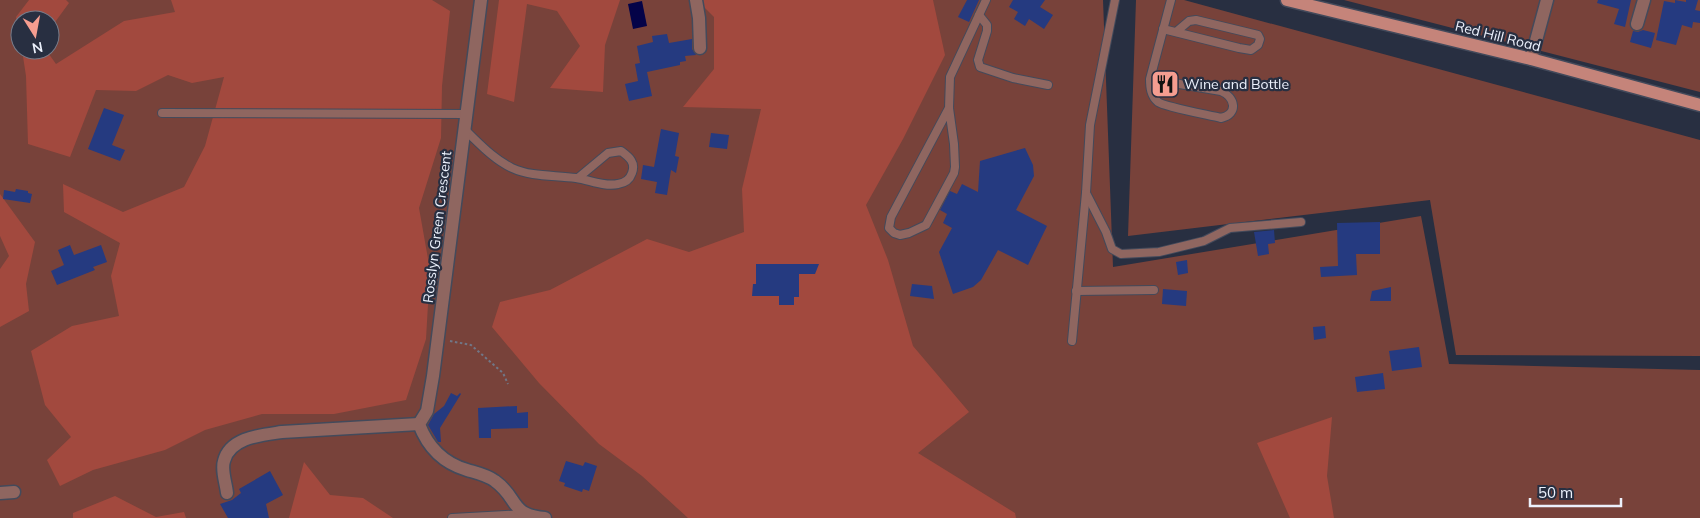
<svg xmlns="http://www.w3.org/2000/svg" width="1700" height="518" font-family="Mulish,sans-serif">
  <rect width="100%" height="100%" fill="#282f41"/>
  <g fill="#78423a" fill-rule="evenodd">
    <path d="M0 0H1103L1113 267 1421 216 1449 364 1700 370V518H0ZM20 20H50V50H20Z"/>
    <path d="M1136 0H1184L1700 140V356L1456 355 1430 200 1128 236Z"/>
    <path d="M1344 0H1700V92Z"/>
  </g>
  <g fill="#a2493e">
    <path d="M29 0H66L69 3 50 29V20H20V39L16 17Z"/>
    <path d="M171 0H432L450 11 442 86 441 138 419 208 430 270 426 339 406 400 334 414H262L205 430 165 450 93 470 60 486 47 460 71 437 45 405 31 351 72 326 119 316 111 276 120 243 64 212 63 184 123 212 184 187 205 146 224 77 192 83 168 75 136 91 96 90 70 157 28 144 26 76 22 50H46L56 64 124 21 175 12Z"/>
    <path d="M499 0H620L605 45 603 92 550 88 580 46 557 11 527 4 514 102 487 94Z"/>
    <path d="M697 0H933L945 55 903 139 866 205 888 260 913 346 969 412 918 453 1015 513 1016 518H688L642 476 599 444 539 383 492 327 500 302 550 290 647 239 689 252 744 232 742 189 761 109 683 107 714 69V17Z"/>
    <path d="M0 194 35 242 26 284 29 311 0 327V269L9 256 0 236Z"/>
    <path d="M1332 417 1327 476 1334 518H1290L1257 443Z"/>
    <path d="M304 462 330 495 363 498 393 518H289Z"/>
    <path d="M115 496 156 517 184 512 186 518H73V513Z"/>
  </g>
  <path fill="#040348" d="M642 1 647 26 633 29 628 4Z"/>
  <g fill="#253a80">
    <path d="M967 0H979L969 22 958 17Z"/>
    <path d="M1013 0H1045L1040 7 1053 15 1044 29 1029 19 1025 26 1014 19 1018 12 1009 7Z"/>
    <path d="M1598 0H1631L1625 27 1614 24 1619 9 1597 3Z"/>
    <path d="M1675 0 1686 2V0H1698L1695 10 1700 11V23L1693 22 1692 28 1682 25 1676 45 1656 40 1664 1 1675 3Z"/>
    <path d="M1643 30 1655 33 1651 48 1630 42 1633 31 1638 32Z"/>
    <path d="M667 34 669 43 692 39V49L696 55 685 56 686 61 680 62V65L647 72 652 96 629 101 625 84 638 81 635 64 640 63 637 46 653 42 652 36Z"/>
    <path d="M104 108 124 115 112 145 125 150 120 161 88 149Z"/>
    <path d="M661 129 679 133 675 156 679 157 676 173 671 170 667 195 655 193 657 182 641 179 643 165 654 167Z"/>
    <path d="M711 133 729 135 727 149 709 147Z"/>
    <path d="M1025 148 1033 165 1034 176 1016 210 1047 226 1028 265 998 250 981 280 973 287 953 294 939 252 952 228 943 223 947 214 940 210 950 191 957 194 962 184 978 192 980 161Z"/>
    <path d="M16 189 28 191V193L32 194 30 203 3 199 4 190 15 192Z"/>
    <path d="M1380 222V254H1356L1357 275 1321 277 1320 267 1338 266 1337 223Z"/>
    <path d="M1274 230 1275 243 1268 244 1269 254 1258 256 1254 232Z"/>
    <path d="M70 245 74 255 101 245 107 262 93 267 95 270 57 285 51 271 64 265 58 250Z"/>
    <path d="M1187 260 1188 273 1178 275 1176 262Z"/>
    <path d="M756 264H819L815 274H799V297H794V305H779V296H752L753 284H756Z"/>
    <path d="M912 284 932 286 934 299 910 296Z"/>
    <path d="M1391 287V301H1370L1372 291Z"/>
    <path d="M1163 289 1187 291 1186 306 1162 304Z"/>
    <path d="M1325 326 1326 338 1314 340 1313 327Z"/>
    <path d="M1419 347 1422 367 1392 371 1389 351Z"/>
    <path d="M1383 373 1385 389 1357 392 1355 377Z"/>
    <path d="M451 393 457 396 460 393 461 394 440 428 441 442H438L428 425 434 414 444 406Z"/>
    <path d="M517 406V413L528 412V428L491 429V438H479L478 408Z"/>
    <path d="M566 461 583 466 585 462 597 466 589 491 583 489 582 492 564 486 565 483 559 481Z"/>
    <path d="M270 471 283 495 266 504 269 518H228L220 504 232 500 241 493 239 489Z"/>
  </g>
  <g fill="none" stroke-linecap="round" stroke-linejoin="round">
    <defs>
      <g id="service">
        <path d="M1115 0 1090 125 1086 193 1106 232 1112 249 1121 254 1159 252 1204 241 1230 228 1301 222"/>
        <path d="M979 15 987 25V31L978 60 980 67 1013 78 1048 85"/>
        <path d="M1163 29 1239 48 1251 50 1258 45 1260 39 1258 35 1196 20 1189 21 1176 32"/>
        <path d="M1150 79 1221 91C1235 97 1239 114 1221 118 1209 115 1165 107 1158 102 1151 96 1150 88 1150 79L1171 0"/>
        <path d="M949 108 891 217 889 228 894 233 900 235 909 233 926 225 954 173 955 167 954 144 949 108 950 77 986 0"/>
        <path d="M162 113 467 114"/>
        <path d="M464 129C479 143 493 159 512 168 531 177 555 175 576 178 590 180 604 187 618 184 625 183 630 179 632 173 636 162 629 157 621 151L608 153 578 178"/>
        <path d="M1076 291 1154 290"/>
        <path d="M1072 341 1086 193"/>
        <path d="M452 518 525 514"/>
      </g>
      <g id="minor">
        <path d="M481 0 433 376 427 411 419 424C428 448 443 463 467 470 477 473 487 475 495 481 519 498 509 515 545 518"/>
        <path d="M696 0 699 18 700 48"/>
        <path d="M1637 24 1644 0"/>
        <path d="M1531 59 1547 0"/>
        <path d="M0 493 14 492"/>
        <path d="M227 493C226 483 221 470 224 461 230 437 262 435 282 432L419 424"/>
      </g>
      <path id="secondary" d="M1287 0 1531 59 1700 105"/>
    </defs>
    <use href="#service" stroke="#434a5b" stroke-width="10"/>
    <use href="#minor" stroke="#434a5b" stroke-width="15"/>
    <use href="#secondary" stroke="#434a5b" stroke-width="15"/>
    <path stroke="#717787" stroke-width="2" stroke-dasharray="2.5 2.5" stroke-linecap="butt" d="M450 341 471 345 503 373 508 384"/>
    <use href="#service" stroke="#8f6660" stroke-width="8"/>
    <use href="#minor" stroke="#8f6660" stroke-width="12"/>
    <use href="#secondary" stroke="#c5847a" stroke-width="12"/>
  </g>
  <defs>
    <symbol id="restaurant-square" viewBox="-11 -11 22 22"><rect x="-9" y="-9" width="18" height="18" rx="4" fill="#f59d90" stroke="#282f41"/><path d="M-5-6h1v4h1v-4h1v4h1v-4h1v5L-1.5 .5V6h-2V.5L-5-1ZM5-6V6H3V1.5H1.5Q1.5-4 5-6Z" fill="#111"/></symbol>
  </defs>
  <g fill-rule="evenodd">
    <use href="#restaurant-square" x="1149" y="68" width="32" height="32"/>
  </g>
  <g text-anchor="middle" stroke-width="4.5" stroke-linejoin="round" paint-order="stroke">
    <g font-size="14" fill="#ecf1fc" stroke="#282f41">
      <text transform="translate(1498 36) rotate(14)" y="5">Red Hill Road</text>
      <text transform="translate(437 227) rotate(-83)" y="5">Rosslyn Green Crescent</text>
    </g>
    <g font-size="14" fill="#ecf1fc" stroke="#282f41" text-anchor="start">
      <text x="1184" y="89">Wine and Bottle</text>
    </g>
  </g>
  <g transform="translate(35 35) rotate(169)"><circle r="24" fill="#282f41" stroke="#767d8c"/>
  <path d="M0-4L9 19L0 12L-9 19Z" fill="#f59d90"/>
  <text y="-8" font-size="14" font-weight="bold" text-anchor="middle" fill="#ecf1fc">N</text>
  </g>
  <path d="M1530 498v8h91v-8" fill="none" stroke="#ecf1fc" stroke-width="2.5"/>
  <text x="1538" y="498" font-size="15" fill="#ecf1fc" stroke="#282f41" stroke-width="4" paint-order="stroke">50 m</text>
</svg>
